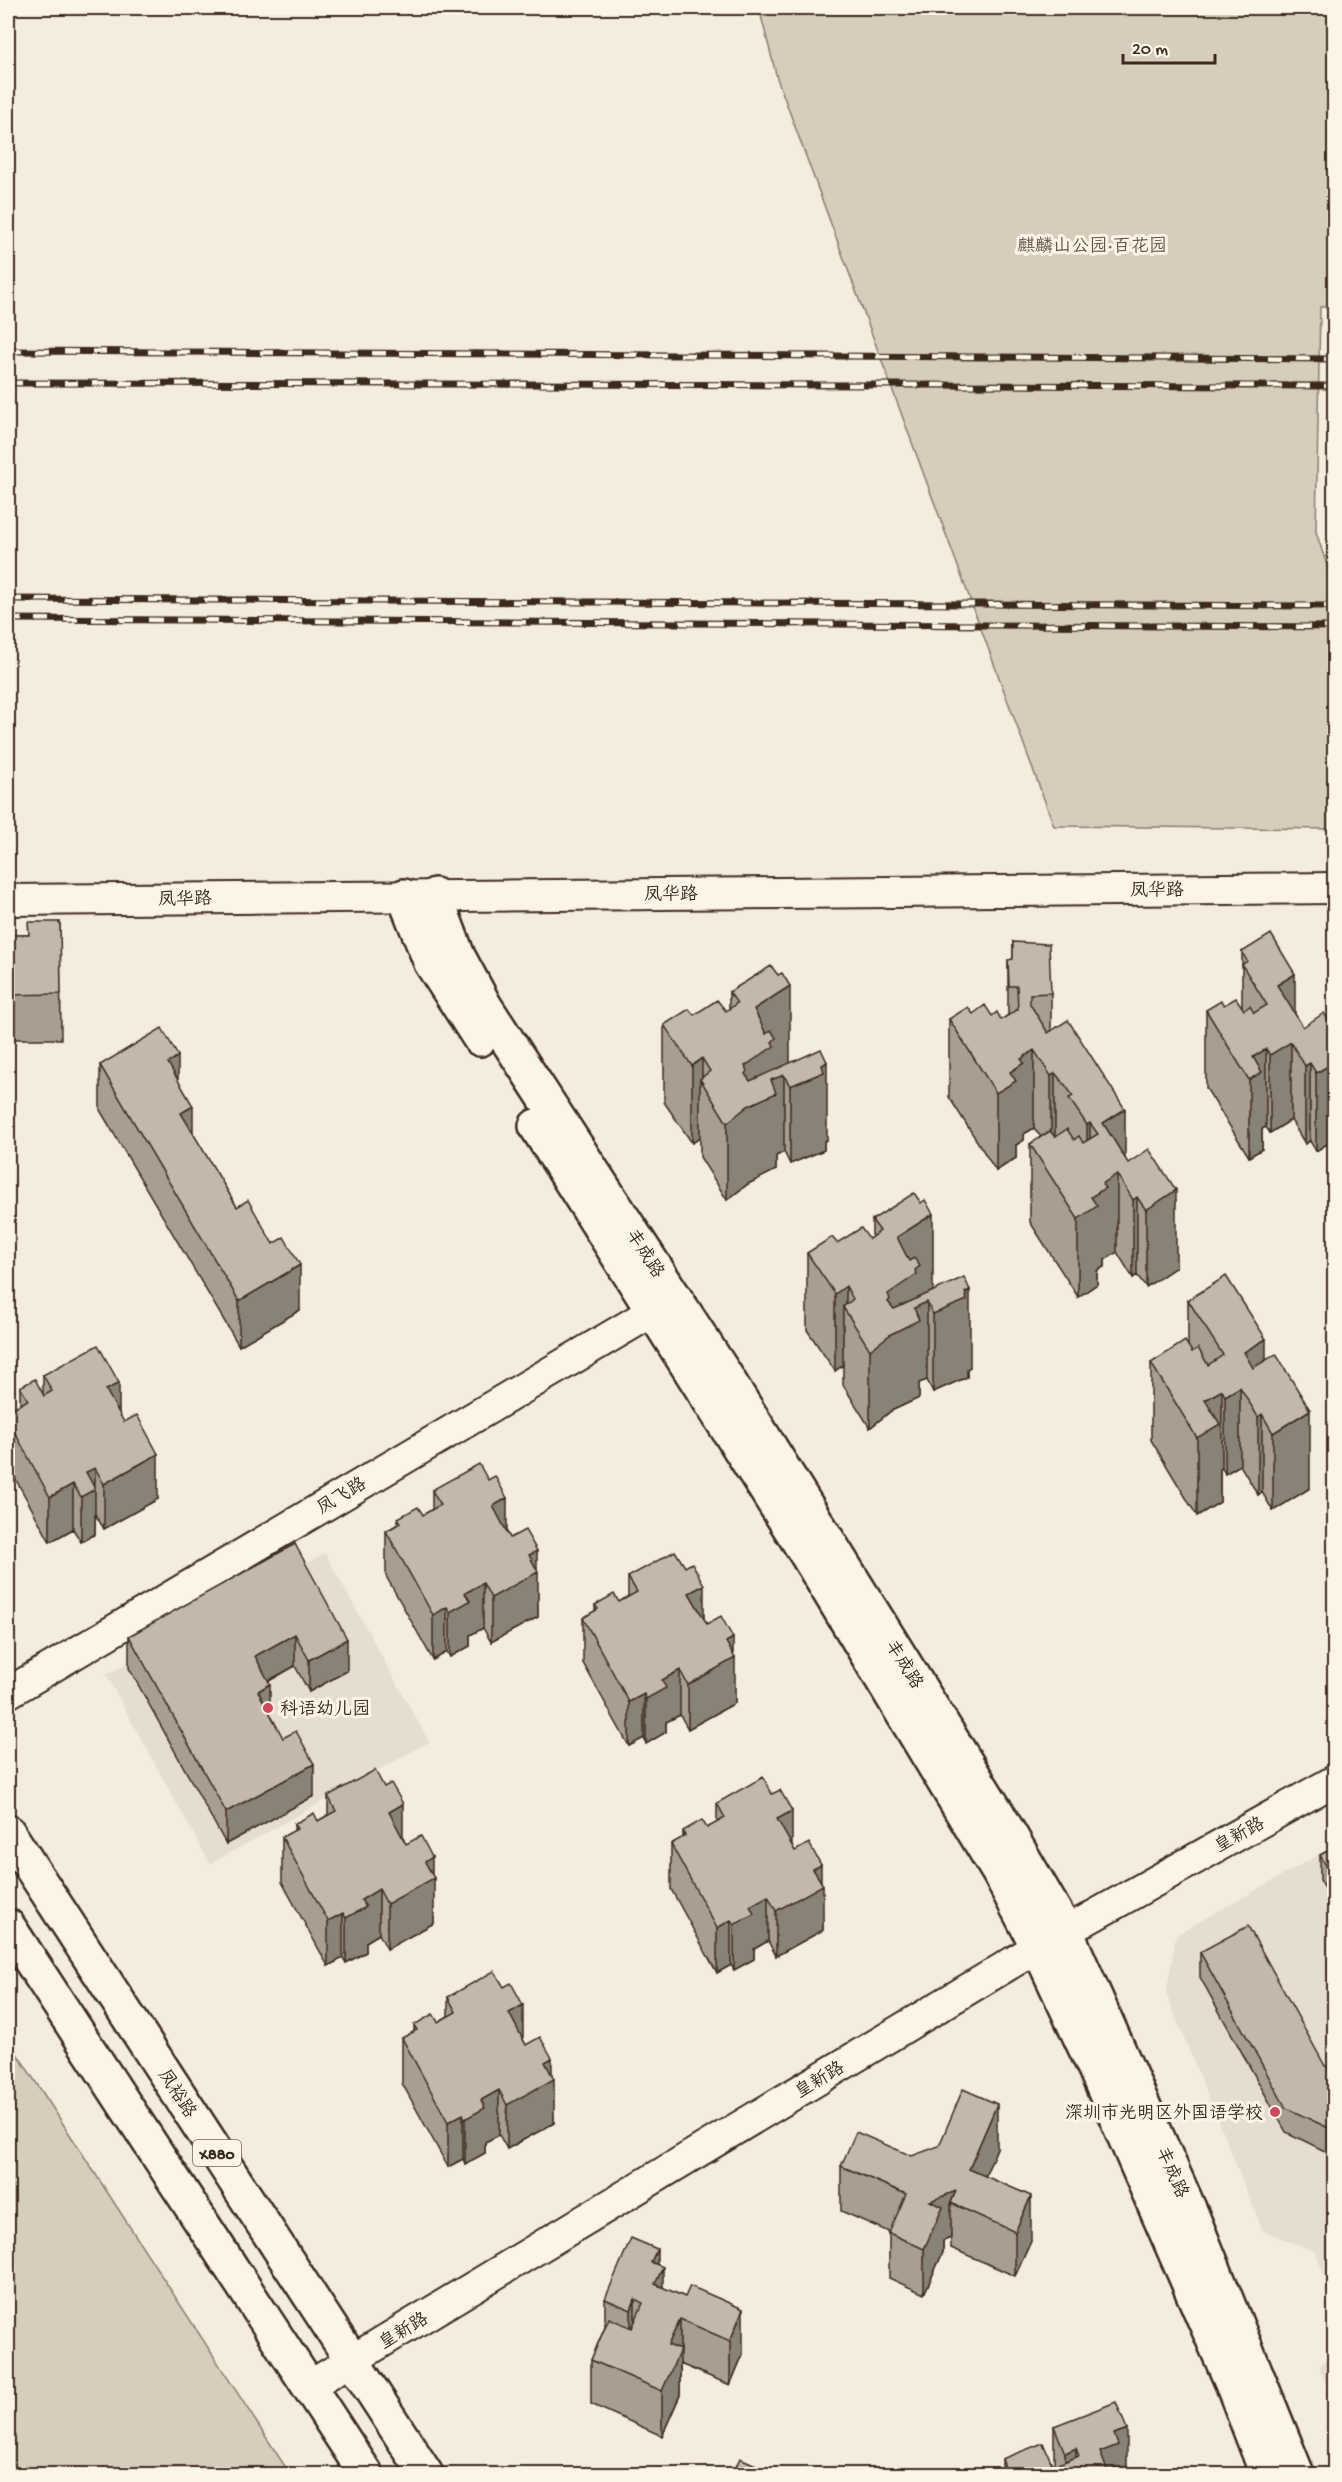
<svg xmlns="http://www.w3.org/2000/svg" width="1342" height="2482" font-family="'Gochi Hand','LXGW WenKai TC',sans-serif">
  <rect width="100%" height="100%" fill="#f4eddd"/>
  <filter id="ink" filterUnits="userSpaceOnUse"><feTurbulence type="fractalNoise" baseFrequency=".0167" numOctaves="2"/><feDisplacementMap in="SourceGraphic" scale="12" xChannelSelector="R" yChannelSelector="G"/><feConvolveMatrix kernelMatrix="1 2 1 2 8 2 1 2 1" color-interpolation-filters="sRGB"/></filter>
  <g filter="url(#ink)">
    <g fill="#e5ddce">
      <path d="M325 1553 429 1742 210 1864 106 1675Z"/>
      <path d="M1334 1846V2306L1316 2252 1263 2231 1166 1994 1176 1935Z"/>
      <path d="M1334 2353V2407L1319 2366Z"/>
    </g>
    <g fill="#d6cdbd" stroke="#887c6e" stroke-width="1.5">
      <path d="M759 8H1334V306L1320 307 1316 532 1334 587V829L1054 826 777 78Z"/>
      <path d="M8 2040 43 2093 290 2474H8Z"/>
    </g>
    <g fill="none" stroke-linecap="round" stroke-linejoin="round">
      <defs>
        <g id="minor">
          <path d="M8 900 1334 888"/>
          <path d="M8 1693 672 1300"/>
          <path d="M309 2386 1038 1947 1334 1781"/>
        </g>
        <g id="major">
          <path d="M435 895 458 956 485 1006 724 1373 998 1814 1066 1931 1191 2213 1297 2474"/>
          <path d="M404 896 431 963 480 1039"/>
          <path d="M536 1126 807 1555 999 1873 1038 1947 1095 2069 1232 2383 1267 2474"/>
          <path d="M8 1832 426 2474"/>
          <path d="M8 1926 366 2474"/>
        </g>
      </defs>
      <use href="#minor" stroke="#3b2a1e" stroke-width="34"/>
      <use href="#major" stroke="#3b2a1e" stroke-width="38"/>
      <use href="#minor" stroke="#fcf5e5" stroke-width="30"/>
      <use href="#major" stroke="#fcf5e5" stroke-width="33"/>
      <defs>
        <g id="rail">
          <path d="M8 351 1334 359"/>
          <path d="M8 383 1334 386"/>
          <path d="M8 599 1334 606"/>
          <path d="M8 619 1334 627"/>
        </g>
      </defs>
      <use href="#rail" stroke="#3b2a1e" stroke-width="7"/>
      <use href="#rail" stroke="#fcf5e5" stroke-width="4.5" stroke-dasharray="14" stroke-linecap="butt"/>
    </g>
    <g fill="#a89f92" stroke="#3b2a1e" stroke-width="1.5">
      <path d="M60 922 61 1039H8V935H28Z"/>
      <path d="M1013 942 1051 993V1031L1125 1158 1176 1267 1146 1287 1137 1275 1133 1278 1117 1252 1105 1260V1266L1097 1271V1284L1078 1297 1030 1222V1144L1041 1137 1034 1128 1024 1134V1140L1016 1145V1158L996 1171 949 1097V1019L973 1014 1001 1020 1008 1015V960L1013 959Z"/>
      <path d="M1242 952 1295 1014 1303 1027 1335 1030V1139L1316 1151 1310 1141 1305 1144 1291 1120 1270 1133 1266 1127 1262 1129V1149L1249 1157 1206 1088V1010L1224 1005 1242 1007Z"/>
      <path d="M729 992 790 1063 827 1140 824 1141V1150L790 1164 784 1152 776 1156V1170L748 1184 727 1200 700 1157V1138L692 1143 664 1102V1025L694 1015 726 1011 729 1009Z"/>
      <path d="M100 1065 178 1081 193 1134 237 1207 300 1310 239 1346 100 1110Z"/>
      <path d="M872 1220 933 1291 970 1367 967 1369V1377L933 1392 927 1380 919 1383V1398L891 1411 870 1428 843 1385V1365L835 1371 807 1330V1253L837 1243 869 1239 872 1237Z"/>
      <path d="M1188 1300 1266 1360 1310 1488 1273 1511 1262 1492 1258 1495 1240 1465 1225 1474 1222 1468 1220 1469V1502L1197 1516 1151 1440V1363L1188 1346Z"/>
      <path d="M43 1375 119 1414 158 1499 104 1529 95 1514V1534L81 1542 73 1529 50 1542 8 1465V1411L20 1404V1387L43 1395Z"/>
      <path d="M432 1490 507 1532 510 1538 537 1569 538 1617 491 1642 483 1628 470 1635V1646L450 1657 447 1652 433 1660 386 1576V1531L398 1524V1518L423 1515 432 1509Z"/>
      <path d="M295 1544 347 1671 309 1692 295 1666 269 1681 270 1715 314 1796 226 1844 129 1668V1636Z"/>
      <path d="M628 1577 704 1619 707 1624 733 1655 735 1703 688 1729 680 1715 666 1722V1732L646 1744 644 1738 629 1746 583 1663V1618L595 1611V1605L619 1602 628 1596Z"/>
      <path d="M328 1796 403 1838 406 1844 432 1875 434 1923 387 1949 379 1934 366 1942V1952L346 1963 343 1958 328 1966 282 1882V1837L294 1831V1824L318 1821 328 1815Z"/>
      <path d="M717 1803 792 1846 795 1851 821 1882 823 1930 776 1956 768 1941 754 1949V1959L734 1970 731 1965 717 1973 671 1889V1844L683 1838V1831L707 1828 717 1823Z"/>
      <path d="M1335 1847V1905L1320 1880V1855Z"/>
      <path d="M1200 1952 1325 2066 1335 2070V2156L1286 2132 1200 1977Z"/>
      <path d="M448 1997 523 2039 526 2045 552 2076 554 2123 507 2149 499 2135 485 2142V2153L465 2164 463 2159 448 2167 402 2083V2038L414 2032V2025L438 2022 448 2016Z"/>
      <path d="M997 2148 985 2176 1031 2241 1015 2276 951 2248V2238L943 2241V2252L924 2294 889 2278V2232L841 2211V2166L912 2156Z"/>
      <path d="M657 2265 663 2288 685 2297 743 2354 730 2385 680 2364V2395L662 2436 591 2404V2360L605 2327V2299Z"/>
      <path d="M1054 2426 1127 2473 1124 2475H1002V2459L1053 2466H1054Z"/>
    </g>
    <g fill="#888277" stroke="#3b2a1e" stroke-width="1.5">
      <path d="M1295 974V1049L1291 1042V1120L1270 1133V1055L1277 985Z"/>
      <path d="M790 986V1064L784 1075V1152L776 1156V1170L748 1184 727 1200V1123L745 1066 754 1009Z"/>
      <path d="M1266 1049V1127L1262 1129V1149L1249 1157V1080L1253 1057Z"/>
      <path d="M1034 1050V1128L1024 1134V1140L1016 1145V1158L996 1171V1093L1010 1072 1021 1059Z"/>
      <path d="M178 1056V1101L168 1063Z"/>
      <path d="M702 1058V1083L700 1079V1138L692 1143V1066Z"/>
      <path d="M827 1062V1140L824 1141V1150L790 1164V1086Z"/>
      <path d="M1335 1062V1139L1316 1151V1073Z"/>
      <path d="M1310 1063V1141L1305 1144V1066Z"/>
      <path d="M1055 1073V1151L1051 1153V1076Z"/>
      <path d="M193 1106V1151L181 1113Z"/>
      <path d="M1125 1109V1186L1117 1174V1252L1105 1260V1266L1097 1271V1284L1078 1297V1219L1091 1197 1103 1123Z"/>
      <path d="M1090 1123V1200L1087 1203V1125Z"/>
      <path d="M1176 1190V1267L1146 1287V1210Z"/>
      <path d="M1137 1197V1275L1133 1278V1200Z"/>
      <path d="M933 1214V1292L927 1302V1380L919 1383V1398L891 1411 870 1428V1350L888 1294 897 1237Z"/>
      <path d="M300 1265V1310L239 1346V1301Z"/>
      <path d="M846 1286V1311L843 1307V1365L835 1371V1294Z"/>
      <path d="M970 1290V1367L967 1369V1377L933 1392V1314Z"/>
      <path d="M1266 1339V1416L1262 1414V1492L1258 1495V1417L1244 1352Z"/>
      <path d="M119 1383V1428L106 1390Z"/>
      <path d="M1240 1387V1465L1225 1474V1396Z"/>
      <path d="M1222 1390V1468L1220 1469V1502L1197 1516V1438L1205 1400Z"/>
      <path d="M1310 1410V1488L1273 1511V1433Z"/>
      <path d="M158 1454V1499L104 1529V1484Z"/>
      <path d="M95 1468V1534L81 1542V1497L86 1472Z"/>
      <path d="M73 1484V1529L50 1542V1497Z"/>
      <path d="M507 1498V1542L493 1506Z"/>
      <path d="M537 1551V1573L538 1572V1617L491 1642V1598L529 1555Z"/>
      <path d="M483 1583V1628L470 1635V1646L450 1657V1612L465 1593Z"/>
      <path d="M704 1585V1629L689 1593Z"/>
      <path d="M447 1607V1652L433 1660V1615Z"/>
      <path d="M295 1634V1666L255 1688V1656Z"/>
      <path d="M733 1638V1659L735 1658V1703L688 1729V1685L726 1642Z"/>
      <path d="M347 1639V1671L309 1692V1660Z"/>
      <path d="M680 1670V1715L666 1722V1732L646 1744V1699L662 1680Z"/>
      <path d="M270 1684V1716L258 1691Z"/>
      <path d="M644 1694V1738L629 1746V1702Z"/>
      <path d="M314 1764V1796L226 1844V1812Z"/>
      <path d="M403 1804V1849L389 1812Z"/>
      <path d="M792 1811V1856L777 1819Z"/>
      <path d="M432 1857V1879L434 1878V1923L387 1949V1904L425 1862Z"/>
      <path d="M821 1865V1886L823 1885V1930L776 1956V1911L813 1869Z"/>
      <path d="M379 1889V1934L366 1942V1952L346 1963V1918L361 1900Z"/>
      <path d="M768 1896V1941L754 1949V1959L734 1970V1925L750 1906Z"/>
      <path d="M343 1913V1958L328 1966V1921Z"/>
      <path d="M731 1920V1965L717 1973V1928Z"/>
      <path d="M523 2005V2049L509 2013Z"/>
      <path d="M552 2058V2079H554V2123L507 2149V2105L545 2062Z"/>
      <path d="M499 2090V2135L485 2142V2153L465 2164V2119L481 2100Z"/>
      <path d="M997 2104V2148L970 2212 969 2169Z"/>
      <path d="M463 2114V2159L448 2167V2122Z"/>
      <path d="M956 2191 951 2203V2238L943 2241V2252L924 2294V2249L930 2201Z"/>
      <path d="M1031 2196V2241L1015 2276V2232Z"/>
      <path d="M657 2249V2280L663 2267V2312L655 2329 651 2262Z"/>
      <path d="M635 2299V2344L631 2355V2310Z"/>
      <path d="M743 2309V2354L730 2385V2341Z"/>
      <path d="M680 2319V2395L662 2436V2391L668 2345Z"/>
      <path d="M1127 2429V2473L1124 2475H1100V2452L1114 2434Z"/>
      <path d="M1076 2448V2475H1065V2453Z"/>
    </g>
    <g fill="#c3b9aa" stroke="#3b2a1e" stroke-width="1.5">
      <path d="M28 922H60L61 994 8 995V935H29Z"/>
      <path d="M1271 934 1295 974 1277 985 1303 1027 1324 1013 1335 1030V1062L1316 1073 1310 1063 1305 1066 1291 1042 1270 1055 1266 1049 1253 1057 1262 1072 1249 1080 1206 1010 1221 1001 1224 1005 1236 998 1244 1010 1250 1006 1254 1013 1267 1005 1242 965 1247 961 1242 952Z"/>
      <path d="M1013 942 1049 944 1051 993 1030 994V1004L1048 1033 1068 1020 1125 1109 1103 1123 1128 1163 1149 1149 1176 1190 1146 1210 1137 1197 1133 1200 1117 1174 1102 1184 1105 1188 1091 1197 1097 1206 1078 1219 1030 1144 1050 1131 1055 1137 1067 1129 1074 1140 1079 1136 1083 1143 1098 1134 1090 1123 1087 1125 1069 1098 1073 1096 1066 1086 1055 1073 1051 1076 1034 1050 1021 1059 1024 1063 1010 1072 1016 1081 996 1093 949 1019 968 1007 973 1014 985 1005 992 1016 997 1012 1001 1020 1018 1009 1017 986H1009L1008 960 1013 959Z"/>
      <path d="M771 966 778 975 782 973 790 986 754 1009 766 1034 771 1030 776 1038 772 1042 774 1046 745 1066 747 1071 745 1074 750 1081 821 1049 827 1062 822 1065 824 1072 790 1086 784 1075 771 1080 776 1093 748 1106 727 1123 700 1079 710 1071 702 1058 692 1066 664 1025 689 1009 694 1015 717 1000 726 1011 737 1003 729 992Z"/>
      <path d="M162 1028 178 1056 168 1063 193 1106 181 1113 237 1207 248 1200 273 1244 284 1237 300 1265 239 1301 100 1065Z"/>
      <path d="M914 1193 921 1203 925 1200 933 1214 897 1237 909 1261 914 1258 920 1266 915 1270 917 1274 888 1294 890 1299 888 1302 894 1309 964 1277 970 1290 965 1292 967 1300 933 1314 927 1302 914 1308 919 1320 891 1334 870 1350 843 1307 853 1299 846 1286 835 1294 807 1253 832 1237 837 1243 861 1228 869 1239 880 1231 872 1220Z"/>
      <path d="M1226 1276 1266 1339 1244 1352 1253 1368 1276 1354 1310 1410 1273 1433 1262 1414 1258 1417 1240 1387 1225 1396 1222 1390 1205 1400 1220 1424 1197 1438 1151 1363 1185 1341 1192 1352 1198 1348 1208 1365 1223 1355 1188 1300Z"/>
      <path d="M98 1345 119 1383 106 1390 124 1422 137 1415 158 1454 104 1484 95 1468 86 1472 95 1489 81 1497 73 1484 50 1497 8 1420V1411L28 1400 20 1387 35 1379 44 1396 52 1391 43 1375Z"/>
      <path d="M479 1464 488 1480 495 1476 507 1498 493 1506 510 1538 525 1530 537 1551 529 1555 538 1572 491 1598 483 1583 465 1593 470 1601 450 1612 447 1607 433 1615 386 1531 401 1523 398 1518 418 1507 423 1515 440 1505 432 1490Z"/>
      <path d="M295 1544 347 1639 309 1660 295 1634 255 1656 270 1684 258 1691 283 1738 296 1731 314 1764 226 1812 129 1636Z"/>
      <path d="M675 1551 685 1567 692 1563 704 1585 689 1593 707 1624 721 1616 733 1638 726 1642 735 1658 688 1685 680 1670 662 1680 666 1688 646 1699 644 1694 629 1702 583 1618 598 1609 595 1605 614 1594 619 1602 637 1592 628 1577Z"/>
      <path d="M375 1770 384 1787 391 1783 403 1804 389 1812 406 1844 421 1836 432 1857 425 1862 434 1878 387 1904 379 1889 361 1900 366 1907 346 1918 343 1913 328 1921 282 1837 297 1829 294 1824 314 1813 318 1821 336 1811 328 1796Z"/>
      <path d="M763 1777 772 1794 780 1790 792 1811 777 1819 795 1851 809 1843 821 1865 813 1869 823 1885 776 1911 768 1896 750 1906 754 1914 734 1925 731 1920 717 1928 671 1844 685 1836 683 1831 702 1820 707 1828 725 1818 717 1803Z"/>
      <path d="M1335 1847V1881L1320 1855Z"/>
      <path d="M1248 1926 1325 2066 1335 2070V2131L1286 2108 1200 1952Z"/>
      <path d="M494 1971 504 1987 511 1983 523 2005 509 2013 526 2045 540 2037 552 2058 545 2062 554 2079 507 2105 499 2090 481 2100 485 2108 465 2119 463 2114 448 2122 402 2038 417 2030 414 2025 433 2014 438 2022 456 2012 448 1997Z"/>
      <path d="M963 2089 997 2104 969 2169 1031 2196 1015 2232 951 2203 956 2191 930 2201 943 2207 924 2249 889 2233 906 2194 841 2166 856 2132 912 2156 939 2146Z"/>
      <path d="M631 2238 657 2249 651 2262 663 2267 655 2284 685 2297 690 2286 743 2309 730 2341 680 2319 668 2345 680 2350 662 2391 591 2360 609 2318 632 2328 643 2303 635 2299 631 2310 605 2299Z"/>
      <path d="M1116 2402 1127 2429 1114 2434 1118 2445 1100 2452 1109 2475H1008L1002 2459 1043 2443 1053 2466 1079 2456 1076 2448 1065 2453 1054 2426Z"/>
      <path d="M740 2458 765 2469 763 2475H732Z"/>
    </g>
  </g>
  <g fill="#d1495b" stroke="#fcf5e5" stroke-width="2">
    <circle cx="268" cy="1708" r="6"/>
    <circle cx="1275" cy="2112" r="6"/>
  </g>
  <g text-anchor="middle" stroke-width="6" stroke-linejoin="round" paint-order="stroke">
    <rect fill="#fcf5e5" stroke="#75675a" stroke-width="1.5" x="193" y="2140" width="48" height="26" rx="4.5"/>
    <g font-size="16" font-weight="bold" fill="#3b2a1e">
      <text x="217" y="2159">X880</text>
    </g>
    <g font-size="18" fill="#625346" stroke="#fcf5e5">
      <text x="1092" y="251">麒麟山公园·百花园</text>
    </g>
    <g font-size="18" fill="#3b2a1e" stroke="#fcf5e5">
      <text x="1157" y="895">凤华路</text>
      <text x="671" y="899">凤华路</text>
      <text transform="translate(185 898) rotate(-1)" y="6">凤华路</text>
      <text transform="translate(646 1253) rotate(57)" y="6">丰成路</text>
      <text transform="translate(341 1495) rotate(-31)" y="6">凤飞路</text>
      <text transform="translate(905 1664) rotate(58)" y="6">丰成路</text>
      <text transform="translate(1239 1834) rotate(-29)" y="6">皇新路</text>
      <text transform="translate(819 2079) rotate(-31)" y="6">皇新路</text>
      <text transform="translate(178 2093) rotate(57)" y="6">凤裕路</text>
      <text transform="translate(1173 2172) rotate(66)" y="6">丰成路</text>
      <text transform="translate(403 2330) rotate(-31)" y="6">皇新路</text>
    </g>
    <g font-size="18" fill="#3b2a1e" stroke="#fcf5e5" text-anchor="start">
      <text x="280" y="1714">科语幼儿园</text>
      <text x="1263" y="2118" text-anchor="end">深圳市光明区外国语学校</text>
    </g>
  </g>
  <rect width="1342" height="2482" fill="none" stroke="#fcf5e5" stroke-width="30"/>
  <rect x="15" y="15" width="1312" height="2452" fill="none" stroke="#3b2a1e" stroke-width="2" filter="url(#ink)"/>
  <path d="M1123 54v9h92v-9" fill="none" stroke="#3b2a1e" stroke-width="3"/>
  <text x="1132" y="54" font-size="18" fill="#3b2a1e" stroke="#fcf5e5" stroke-width="4.5" paint-order="stroke">20 m</text>
</svg>
